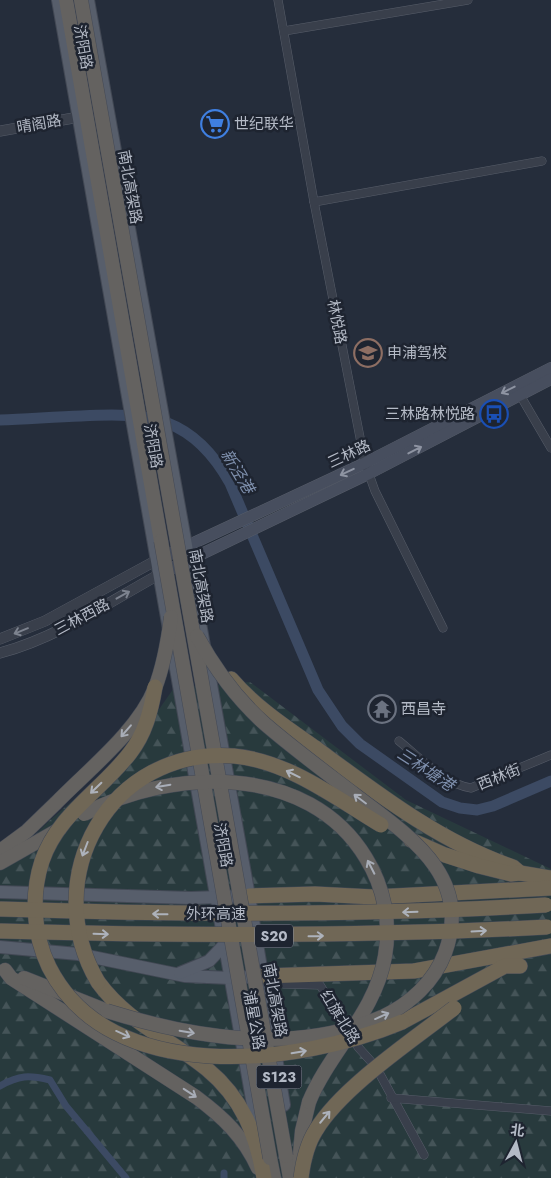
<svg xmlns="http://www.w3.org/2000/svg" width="551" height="1178" font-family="Jost,'Noto Sans SC',sans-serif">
  <defs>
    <pattern id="forest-firs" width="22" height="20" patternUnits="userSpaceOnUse" patternTransform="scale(1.25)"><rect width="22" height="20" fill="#283a3d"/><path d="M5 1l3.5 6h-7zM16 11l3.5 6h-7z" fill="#455458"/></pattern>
  </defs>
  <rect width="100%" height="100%" fill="#252d3b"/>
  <path fill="url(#forest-firs)" d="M250 682 406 800 551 869V1178H0V866L9 861 49 821 129 752 174 688Z"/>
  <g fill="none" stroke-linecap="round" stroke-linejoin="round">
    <g stroke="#3c4a63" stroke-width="7">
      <path d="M0 1086C19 1075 29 1075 50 1080L66 1106 126 1178"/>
      <path d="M224 1173V1178"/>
    </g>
    <path stroke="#3c4a63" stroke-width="11" d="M0 420C27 419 54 417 81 416 151 412 193 417 230 483L318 690 342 726 360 744 442 802 460 808 477 810 493 806 551 781"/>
    <defs>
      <g id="minor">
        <path d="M278 0 314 202 365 463 375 491 443 628"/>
        <path d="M284 31 468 0"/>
        <path d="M314 202 542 161"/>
        <path d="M520 395 551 448"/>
        <path d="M399 741C420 758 444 784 471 788L551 755"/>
        <path d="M272 979 284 984 320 985 358 1047 376 1067 424 1155"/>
        <path d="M391 1098 551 1111"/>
      </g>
      <g id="tertiary">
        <path d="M0 131 79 117"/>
        <path d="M0 639 45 621 157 560"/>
        <path d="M0 653C57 638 109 602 160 574"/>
      </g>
      <g id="secondary">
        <path d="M157 560 365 463 551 368"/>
        <path d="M160 574 368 474 551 379"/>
      </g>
      <g id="primary">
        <path d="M58 0 259 1139"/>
        <path d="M88 0 249 896 284 1105"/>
        <path d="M0 892 191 898 249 896"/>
        <path d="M0 947 78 954 185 976 230 978 263 976"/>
        <path d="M180 973 209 961 228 941"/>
      </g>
      <g id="trunk">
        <path d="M66 0 161 541"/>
        <path d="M0 851 27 831 56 803"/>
        <path d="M0 863 58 830"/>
        <path d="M5 970 11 978 196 1097C223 1117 244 1137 258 1168"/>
        <path d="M24 978 107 1011"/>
        <path d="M286 1156 290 1178"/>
        <path d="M270 1158 274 1178"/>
        <path d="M299 1165 302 1131 309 1102"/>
      </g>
      <g id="motorway">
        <path d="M231 679C255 707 287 728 317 749 378 794 440 842 513 867L520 873"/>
        <path d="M411 840 445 855 479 866 511 874 520 873 551 878"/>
        <path d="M249 896 315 894 374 897 551 888"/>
        <path d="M263 976 414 971 551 946"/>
        <path d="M98 982C128 1023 169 1038 207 1069 242 1098 257 1135 264 1178"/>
        <path d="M402 1022 505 966H520"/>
      </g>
    </defs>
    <use href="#minor" stroke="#575d69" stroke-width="9"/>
    <use href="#tertiary" stroke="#575d69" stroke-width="11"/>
    <use href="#secondary" stroke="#575d69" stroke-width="12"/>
    <use href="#primary" stroke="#424854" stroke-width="14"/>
    <use href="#trunk" stroke="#444a56" stroke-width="15"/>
    <use href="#motorway" stroke="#444a56" stroke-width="16"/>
    <use href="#minor" stroke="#393f4b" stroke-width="8"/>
    <use href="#tertiary" stroke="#393f4b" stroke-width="10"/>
    <use href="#secondary" stroke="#474e5e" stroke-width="11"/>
    <use href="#primary" stroke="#575e6b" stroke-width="12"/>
    <use href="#trunk" stroke="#646260" stroke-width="14"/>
    <use href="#motorway" stroke="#706756" stroke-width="15"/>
    <defs>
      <g id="trunk-bridge">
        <path d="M81 0 286 1156"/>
        <path d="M161 541 270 1158"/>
        <path d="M56 803C88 770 138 731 155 688 164 665 168 640 171 617"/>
        <path d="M84 814C171 768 308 762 366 858 384 887 391 922 385 956 376 1012 330 1051 309 1102"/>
        <path d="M107 1011C194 1038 294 1055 382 1017 410 1004 434 982 445 953 474 875 406 834 354 794 324 771 294 749 265 724 237 699 215 669 197 636"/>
      </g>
      <g id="motorway-bridge">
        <path d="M155 687C151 711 145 734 130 753 101 791 58 814 42 861 31 895 33 934 49 967 110 1088 299 1065 402 1022"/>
        <path d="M0 909C182 915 364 916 546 905"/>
        <path d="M0 931C183 936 364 937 547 927"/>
        <path d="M98 982C37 878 110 746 234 756 288 761 336 798 381 825"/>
        <path d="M301 1178C303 1162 307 1144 316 1130 342 1087 413 1040 454 1008"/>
      </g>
    </defs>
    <use href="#trunk-bridge" stroke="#444a56" stroke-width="15" stroke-linecap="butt"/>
    <use href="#motorway-bridge" stroke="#444a56" stroke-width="16" stroke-linecap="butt"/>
    <use href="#trunk-bridge" stroke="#646260" stroke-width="14"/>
    <use href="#motorway-bridge" stroke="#706756" stroke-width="15"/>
  </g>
  <defs><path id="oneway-shaft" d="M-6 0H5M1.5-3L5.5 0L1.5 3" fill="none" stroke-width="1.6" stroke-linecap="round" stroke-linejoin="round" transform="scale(1.25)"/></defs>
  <g stroke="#8e94a2">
    <use href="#oneway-shaft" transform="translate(508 390) rotate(153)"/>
    <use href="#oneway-shaft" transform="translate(415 450) rotate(-27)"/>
    <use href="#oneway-shaft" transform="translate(347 472) rotate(155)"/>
  </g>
  <g stroke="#7d838f">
    <use href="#oneway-shaft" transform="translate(123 595) rotate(-29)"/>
    <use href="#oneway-shaft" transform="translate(21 631) rotate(158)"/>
  </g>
  <g stroke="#a8adb7">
    <use href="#oneway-shaft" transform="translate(126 731) rotate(131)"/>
    <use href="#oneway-shaft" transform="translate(163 786) rotate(170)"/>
    <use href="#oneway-shaft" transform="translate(360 799) rotate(-143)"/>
    <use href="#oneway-shaft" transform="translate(371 867) rotate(-117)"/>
    <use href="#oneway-shaft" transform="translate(382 1016) rotate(-24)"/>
    <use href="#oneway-shaft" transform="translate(187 1032) rotate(10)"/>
    <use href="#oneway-shaft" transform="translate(190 1093) rotate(33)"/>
  </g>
  <g stroke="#adb2bb">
    <use href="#oneway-shaft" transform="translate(293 774) rotate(-154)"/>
    <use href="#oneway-shaft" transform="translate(96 788) rotate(136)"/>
    <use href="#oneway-shaft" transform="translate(85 849) rotate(111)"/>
    <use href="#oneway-shaft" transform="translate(410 912) rotate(178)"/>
    <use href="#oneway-shaft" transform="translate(160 914) rotate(-179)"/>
    <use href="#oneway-shaft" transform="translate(479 931) rotate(-3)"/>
    <use href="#oneway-shaft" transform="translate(101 934) rotate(2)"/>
    <use href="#oneway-shaft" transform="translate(316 936) rotate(-1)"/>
    <use href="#oneway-shaft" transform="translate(123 1034) rotate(24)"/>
    <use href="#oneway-shaft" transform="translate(299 1052) rotate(-9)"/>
    <use href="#oneway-shaft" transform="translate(325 1117) rotate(-50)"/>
  </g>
  <defs>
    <symbol id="supermarket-ring" viewBox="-11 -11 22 22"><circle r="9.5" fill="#1e2430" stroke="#3f7fe0" stroke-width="1.5"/><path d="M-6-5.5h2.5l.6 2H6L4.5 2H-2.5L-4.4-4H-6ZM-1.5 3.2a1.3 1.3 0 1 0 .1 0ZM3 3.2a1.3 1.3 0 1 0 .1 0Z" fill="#3f7fe0"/></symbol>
    <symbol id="school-ring" viewBox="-11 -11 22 22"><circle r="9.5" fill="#1e2430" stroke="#8d6e63" stroke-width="1.5"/><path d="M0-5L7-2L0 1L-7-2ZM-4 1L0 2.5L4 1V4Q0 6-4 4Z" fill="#8d6e63"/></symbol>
    <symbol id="bus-ring" viewBox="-11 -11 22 22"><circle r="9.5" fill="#1e2430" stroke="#1a4fb4" stroke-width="1.5"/><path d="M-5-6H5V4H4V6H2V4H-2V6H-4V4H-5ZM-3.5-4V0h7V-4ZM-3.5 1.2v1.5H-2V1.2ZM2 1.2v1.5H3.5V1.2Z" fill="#1a4fb4"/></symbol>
    <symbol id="temple-ring" viewBox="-11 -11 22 22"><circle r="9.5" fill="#1e2430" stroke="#6b7280" stroke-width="1.5"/><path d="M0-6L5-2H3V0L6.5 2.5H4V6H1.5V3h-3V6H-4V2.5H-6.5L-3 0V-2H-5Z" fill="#6b7280"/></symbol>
  </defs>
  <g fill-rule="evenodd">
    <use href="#supermarket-ring" x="199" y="108" width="32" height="32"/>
    <use href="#school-ring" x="352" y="337" width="32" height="32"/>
    <use href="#bus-ring" x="478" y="398" width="32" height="32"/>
    <use href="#temple-ring" x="366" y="693" width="32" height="32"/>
  </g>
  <g text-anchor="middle" stroke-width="5" stroke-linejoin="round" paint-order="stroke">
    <g fill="#1e2430" stroke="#878d99" stroke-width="1">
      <rect x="255" y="924.5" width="38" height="23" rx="4"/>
      <rect x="256.5" y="1065.5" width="45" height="23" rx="4"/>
    </g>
    <g font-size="14" font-weight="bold" fill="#b4bac6">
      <text x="274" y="941">S20</text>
      <text x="279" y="1082">S123</text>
    </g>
    <g font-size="15" fill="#b4bac6" stroke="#1e2430">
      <text transform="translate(83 47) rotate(80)" y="5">济阳路</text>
      <text transform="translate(39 124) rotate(-10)" y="5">晴阁路</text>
      <text transform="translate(130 187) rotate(80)" y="5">南北高架路</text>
      <text transform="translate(337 322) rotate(79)" y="5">林悦路</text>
      <text transform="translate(153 446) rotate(80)" y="5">济阳路</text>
      <text transform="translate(349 454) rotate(-25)" y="5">三林路</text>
      <text transform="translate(201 586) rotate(80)" y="5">南北高架路</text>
      <text transform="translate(82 617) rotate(-28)" y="5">三林西路</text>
      <text transform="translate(499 777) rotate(-22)" y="5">西林街</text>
      <text transform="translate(223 845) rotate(80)" y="5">济阳路</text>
      <text x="216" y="919">外环高速</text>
      <text transform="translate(275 1000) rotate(80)" y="5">南北高架路</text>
      <text transform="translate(340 1017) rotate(58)" y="5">红旗北路</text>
      <text transform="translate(254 1020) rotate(80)" y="5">浦星公路</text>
    </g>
    <g font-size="15" fill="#b4bac6" stroke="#1e2430" text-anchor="start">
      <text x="234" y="129">世纪联华</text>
      <text x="387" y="358">申浦驾校</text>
      <text x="475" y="419" text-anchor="end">三林路林悦路</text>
      <text x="401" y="714">西昌寺</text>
    </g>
    <g font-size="16" font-style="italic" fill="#7e8fac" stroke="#1e2430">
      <text transform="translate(238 471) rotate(59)" y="6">新泾港</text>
      <text transform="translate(426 769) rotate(33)" y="6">三林塘港</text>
    </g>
  </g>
  <g transform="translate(516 1143) rotate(7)" stroke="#1e2430" stroke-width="4" paint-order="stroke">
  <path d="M0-4L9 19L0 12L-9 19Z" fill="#b4bac6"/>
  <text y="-8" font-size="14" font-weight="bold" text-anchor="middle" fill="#b4bac6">北</text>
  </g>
</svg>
